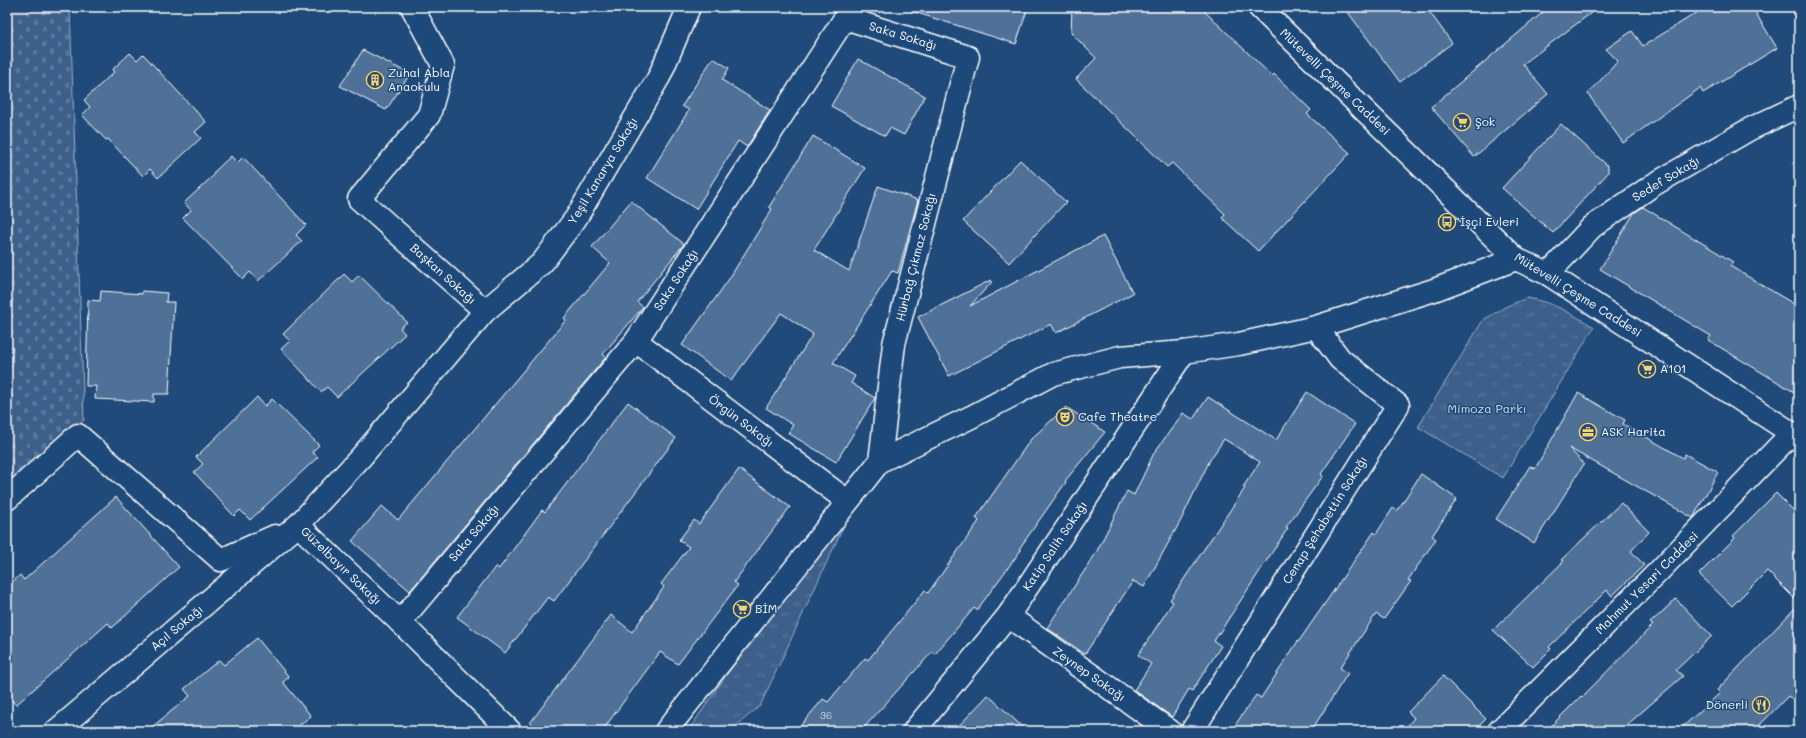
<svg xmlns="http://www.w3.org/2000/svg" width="1806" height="738" font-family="Mali,sans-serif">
  <defs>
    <pattern id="cemetery-stones" width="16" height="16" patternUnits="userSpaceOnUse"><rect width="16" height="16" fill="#3c618b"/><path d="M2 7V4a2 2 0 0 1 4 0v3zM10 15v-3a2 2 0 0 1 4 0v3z" fill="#59799c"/></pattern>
    <pattern id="park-tufts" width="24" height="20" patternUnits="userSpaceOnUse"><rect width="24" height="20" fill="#3c618b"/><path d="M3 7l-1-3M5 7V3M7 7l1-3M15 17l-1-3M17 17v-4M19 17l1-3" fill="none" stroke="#59799c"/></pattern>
  </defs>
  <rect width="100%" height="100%" fill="#1f4a7a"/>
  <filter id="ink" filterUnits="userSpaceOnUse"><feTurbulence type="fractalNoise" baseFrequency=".025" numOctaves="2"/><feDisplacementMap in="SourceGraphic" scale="8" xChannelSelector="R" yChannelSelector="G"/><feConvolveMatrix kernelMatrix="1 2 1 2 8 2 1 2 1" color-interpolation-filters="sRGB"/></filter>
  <g filter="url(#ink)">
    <path fill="url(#cemetery-stones)" stroke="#9eb0c5" d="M7 7H70L84 420 7 492Z"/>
    <g fill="url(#park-tufts)" stroke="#9eb0c5">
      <path d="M1527 298C1553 302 1572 314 1594 327L1503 478 1418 427 1483 320 1507 306Z"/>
      <path d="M853 506 760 706 730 731H688L744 649Z"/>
    </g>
    <g fill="#507197" stroke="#fff">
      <path d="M912 7H1028L1016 44 911 11Z"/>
      <path d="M1072 7H1200L1272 76 1274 74 1311 110 1307 114 1350 153 1258 251 1222 218 1225 214 1172 163 1167 167 1076 79 1096 58 1071 33Z"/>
      <path d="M1344 7H1426L1452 43 1400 82Z"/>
      <path d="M1549 7H1599L1523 64 1548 94 1474 157 1431 107Z"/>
      <path d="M1706 7H1752L1777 48 1703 93 1700 88 1623 143 1588 94 1618 61 1606 49 1632 31 1643 46Z"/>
      <path d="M363 50 410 74 386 110 340 86Z"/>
      <path d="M130 53 137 60 143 54 206 122 195 132 201 138 158 178 150 169 143 176 108 139 106 140 82 115 90 107 84 100 114 72 112 70Z"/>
      <path d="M713 58 729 68 722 80 770 110 747 147 738 141 696 209 647 178 689 110 682 106Z"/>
      <path d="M858 59 925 96 904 135 890 128 885 136 831 106Z"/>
      <path d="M1561 124 1608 166V173L1553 233 1502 188Z"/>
      <path d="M813 136 865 168 814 250 849 271 878 186 918 200 898 273 892 271 833 363 855 376 851 383 875 398 836 462 788 433 793 425 766 408 813 334 781 313 731 381 682 345 729 279 772 209 769 207Z"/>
      <path d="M231 156 237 163 243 157 306 225 296 235 302 241 258 281 250 272 243 279 183 218 191 210 184 203 214 175 213 173Z"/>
      <path d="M1020 160 1066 202 1009 263 963 221Z"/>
      <path d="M631 201 684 244 637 302 643 307 603 354 606 357 410 591 352 541 382 506 398 520 566 320 564 318 610 263 592 247Z"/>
      <path d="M1643 207 1733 262 1730 266 1799 307V395L1708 340 1711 336 1600 269 1634 213Z"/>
      <path d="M1103 236 1133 293 1056 333 1051 324 949 376 918 317 991 280 992 282 970 306Z"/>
      <path d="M344 274 352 282 359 275 407 322 400 328 405 334 337 397 327 387 321 392 281 349 290 341 283 334Z"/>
      <path d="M101 291 142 294V291L167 293 166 302H174L169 394H154V402L95 399 96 386H86L88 300 100 301Z"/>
      <path d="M1307 392 1355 424 1321 474 1323 476 1286 527 1288 528 1214 641 1221 646 1192 691 1189 689 1172 717 1134 690 1151 664 1138 655 1173 602 1170 600 1245 488 1243 487 1260 462 1224 439 1210 460 1181 520 1144 587 1133 581 1085 654 1047 628 1096 553 1127 491 1134 495 1154 453 1183 413 1193 419 1208 397 1276 440Z"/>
      <path d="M1578 393 1625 420 1623 424 1683 458 1685 454 1718 472 1693 518 1569 448 1584 464 1534 543 1496 519 1530 466 1535 469Z"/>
      <path d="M257 397 265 406 272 399 319 445 312 452 318 457 250 520 240 510 234 516 194 472 203 464 196 457Z"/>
      <path d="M628 402 676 438 554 601 548 597 505 653 457 617 496 566 499 569 542 510 545 512Z"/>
      <path d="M1066 407 1105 432 1065 481 1066 482 1019 549 1021 550 977 610 974 608 935 654 932 652 861 731H796L823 699 828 702 865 658 868 660 925 590 928 593 979 521 976 518 1031 439Z"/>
      <path d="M739 469 790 507 734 582 738 585 678 664 660 652 602 731H541L530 723 611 615 632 632 664 587 661 584 689 547 679 540 694 520 699 524Z"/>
      <path d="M1421 474 1457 499 1432 536 1436 539 1408 580 1411 581 1384 619 1376 614 1340 668 1348 673 1311 731H1231L1256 695 1261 698 1298 641H1299L1374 532 1376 534 1393 508 1397 511Z"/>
      <path d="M1776 493 1799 516V603L1767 571 1732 606 1699 574 1735 538 1733 536Z"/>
      <path d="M116 497 179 567 112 628 108 623 16 705 7 695V587L20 575 24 580Z"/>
      <path d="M1621 503 1649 532 1631 551 1644 565 1612 596 1607 590 1549 647 1551 649 1533 667 1493 630 1564 561 1561 560Z"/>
      <path d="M1676 599 1712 636 1676 670 1683 676 1620 731H1546L1581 696 1582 697 1653 625 1650 623Z"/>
      <path d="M1799 604V706L1788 696 1754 731H1678L1720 693 1717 690Z"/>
      <path d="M257 638 289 677 283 682 311 716 292 731H147L190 696 184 689 219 660 224 665Z"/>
      <path d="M1443 676 1486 719 1474 731H1403L1414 718 1408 712Z"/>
      <path d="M988 695 1027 731H954Z"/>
    </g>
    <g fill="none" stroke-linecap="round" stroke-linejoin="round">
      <defs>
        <g id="street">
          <path d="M412 7 443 65 429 115 359 199 485 311"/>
          <path d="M1548 274 1592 227 1653 185 1750 129 1799 106"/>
          <path d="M636 341 847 501"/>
          <path d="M7 499 78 435 221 560 275 536"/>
          <path d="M298 525 400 622 510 731"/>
          <path d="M1008 616 1170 731"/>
          <path d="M400 622 636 341 845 18 968 57 894 344 880 461"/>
          <path d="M56 731 298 525 362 456 485 311 542 263 576 218 659 77 689 7"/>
          <path d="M666 731 880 461 971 417 1053 374 1120 357 1184 352 1239 344 1316 327 1434 290 1516 259"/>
          <path d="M914 731 1008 616 1184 352"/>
          <path d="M1192 731 1398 405 1340 359 1316 327"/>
        </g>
        <g id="secondary">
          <path d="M1259 7 1516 259 1548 274 1799 438"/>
          <path d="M1499 731 1658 572 1792 433"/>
        </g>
      </defs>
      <use href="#street" stroke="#fff" stroke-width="25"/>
      <use href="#secondary" stroke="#fff" stroke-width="25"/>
      <use href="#street" stroke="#1f4a7a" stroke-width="22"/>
      <use href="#secondary" stroke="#1f4a7a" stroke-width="22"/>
    </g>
  </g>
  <defs>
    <symbol id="building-ring" viewBox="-11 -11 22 22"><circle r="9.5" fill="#1f4a7a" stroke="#ffd166" stroke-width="1.5"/><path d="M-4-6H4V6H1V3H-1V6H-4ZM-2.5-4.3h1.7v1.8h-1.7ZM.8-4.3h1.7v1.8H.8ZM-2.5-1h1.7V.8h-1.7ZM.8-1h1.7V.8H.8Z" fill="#ffd166"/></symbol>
    <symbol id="supermarket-ring" viewBox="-11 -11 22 22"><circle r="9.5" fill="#1f4a7a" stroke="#ffd166" stroke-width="1.5"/><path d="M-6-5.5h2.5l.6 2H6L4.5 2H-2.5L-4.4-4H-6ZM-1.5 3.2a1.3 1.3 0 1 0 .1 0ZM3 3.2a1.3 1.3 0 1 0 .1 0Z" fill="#ffd166"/></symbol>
    <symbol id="bus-ring" viewBox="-11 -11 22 22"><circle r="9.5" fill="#1f4a7a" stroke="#ffd166" stroke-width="1.5"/><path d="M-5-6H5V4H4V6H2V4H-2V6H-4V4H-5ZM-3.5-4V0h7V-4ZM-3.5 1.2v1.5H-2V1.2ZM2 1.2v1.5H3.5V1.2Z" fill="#ffd166"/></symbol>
    <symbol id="theatre-ring" viewBox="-11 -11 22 22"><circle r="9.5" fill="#1f4a7a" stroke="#ffd166" stroke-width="1.5"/><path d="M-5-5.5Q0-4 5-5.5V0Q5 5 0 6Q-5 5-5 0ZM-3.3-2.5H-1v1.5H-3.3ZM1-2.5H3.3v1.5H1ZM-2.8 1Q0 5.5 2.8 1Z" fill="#ffd166"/></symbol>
    <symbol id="office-ring" viewBox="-11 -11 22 22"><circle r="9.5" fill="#1f4a7a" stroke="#ffd166" stroke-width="1.5"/><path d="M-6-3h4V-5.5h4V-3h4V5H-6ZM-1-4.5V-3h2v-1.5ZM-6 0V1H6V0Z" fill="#ffd166"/></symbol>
    <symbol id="restaurant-ring" viewBox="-11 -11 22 22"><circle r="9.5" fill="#1f4a7a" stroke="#ffd166" stroke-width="1.5"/><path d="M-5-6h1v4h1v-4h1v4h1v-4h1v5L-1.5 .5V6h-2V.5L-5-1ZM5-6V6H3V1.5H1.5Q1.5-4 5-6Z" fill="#ffd166"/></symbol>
  </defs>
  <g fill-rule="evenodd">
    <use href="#building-ring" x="365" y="70" width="20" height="20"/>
    <use href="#supermarket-ring" x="1452" y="112" width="20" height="20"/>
    <use href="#bus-ring" x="1437" y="212" width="20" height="20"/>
    <use href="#supermarket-ring" x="1637" y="359" width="20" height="20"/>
    <use href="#theatre-ring" x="1055" y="407" width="20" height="20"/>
    <use href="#office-ring" x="1578" y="422" width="20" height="20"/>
    <use href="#supermarket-ring" x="732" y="599" width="20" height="20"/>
    <use href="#restaurant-ring" x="1751" y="695" width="20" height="20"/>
  </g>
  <g text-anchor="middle" stroke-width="3" stroke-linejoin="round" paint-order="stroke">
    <g font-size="10" fill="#d3dce5">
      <text x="826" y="719">36</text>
    </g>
    <g font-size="12" fill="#fff" stroke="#1f4a7a">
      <text transform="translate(903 36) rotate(17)" y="4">Saka Sokağı</text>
      <text transform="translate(1335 82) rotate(44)" y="4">Mütevelli Çeşme Caddesi</text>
      <text transform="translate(603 171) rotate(-59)" y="4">Yeşil Kanarya Sokağı</text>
      <text transform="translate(1666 179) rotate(-31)" y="4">Sedef Sokağı</text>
      <text transform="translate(916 257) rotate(-76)" y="4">Hürbağ Çıkmaz Sokağı</text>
      <text transform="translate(443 274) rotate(42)" y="4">Başkan Sokağı</text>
      <text transform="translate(676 280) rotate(-57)" y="4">Saka Sokağı</text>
      <text transform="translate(1578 295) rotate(32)" y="4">Mütevelli Çeşme Caddesi</text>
      <text transform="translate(741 421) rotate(37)" y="4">Örgün Sokağı</text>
      <text transform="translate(1325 520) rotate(-58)" y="4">Cenap Şehabettin Sokağı</text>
      <text transform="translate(474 533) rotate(-50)" y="4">Saka Sokağı</text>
      <text transform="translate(1055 546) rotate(-56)" y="4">Katip Salih Sokağı</text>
      <text transform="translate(341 566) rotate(44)" y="4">Güzelbayır Sokağı</text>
      <text transform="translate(1647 583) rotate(-45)" y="4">Mahmut Yesari Caddesi</text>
      <text transform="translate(177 628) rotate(-40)" y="4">Açıl Sokağı</text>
      <text transform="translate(1089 674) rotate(35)" y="4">Zeynep Sokağı</text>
    </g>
    <g font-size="12" fill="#fff" stroke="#1f4a7a" text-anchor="start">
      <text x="388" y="77">Zuhal Abla<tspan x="388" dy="14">Anaokulu</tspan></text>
      <text x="1475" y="126">Şok</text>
      <text x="1460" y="226">İşçi Evleri</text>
      <text x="1660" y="373">A101</text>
      <text x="1078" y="421">Cafe Theatre</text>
      <text x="1601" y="436">ASK Harita</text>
      <text x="755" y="613">BİM</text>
      <text x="1748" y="709" text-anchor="end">Dönerli</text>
    </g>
    <g font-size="12" fill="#d8dfe8" stroke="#1f4a7a">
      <text x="1487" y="413">Mimoza Parkı</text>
    </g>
  </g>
  <rect width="1806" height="738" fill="none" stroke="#1f4a7a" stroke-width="24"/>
  <rect x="12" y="12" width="1782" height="714" fill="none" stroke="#fff" stroke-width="1.5" filter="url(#ink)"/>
</svg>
